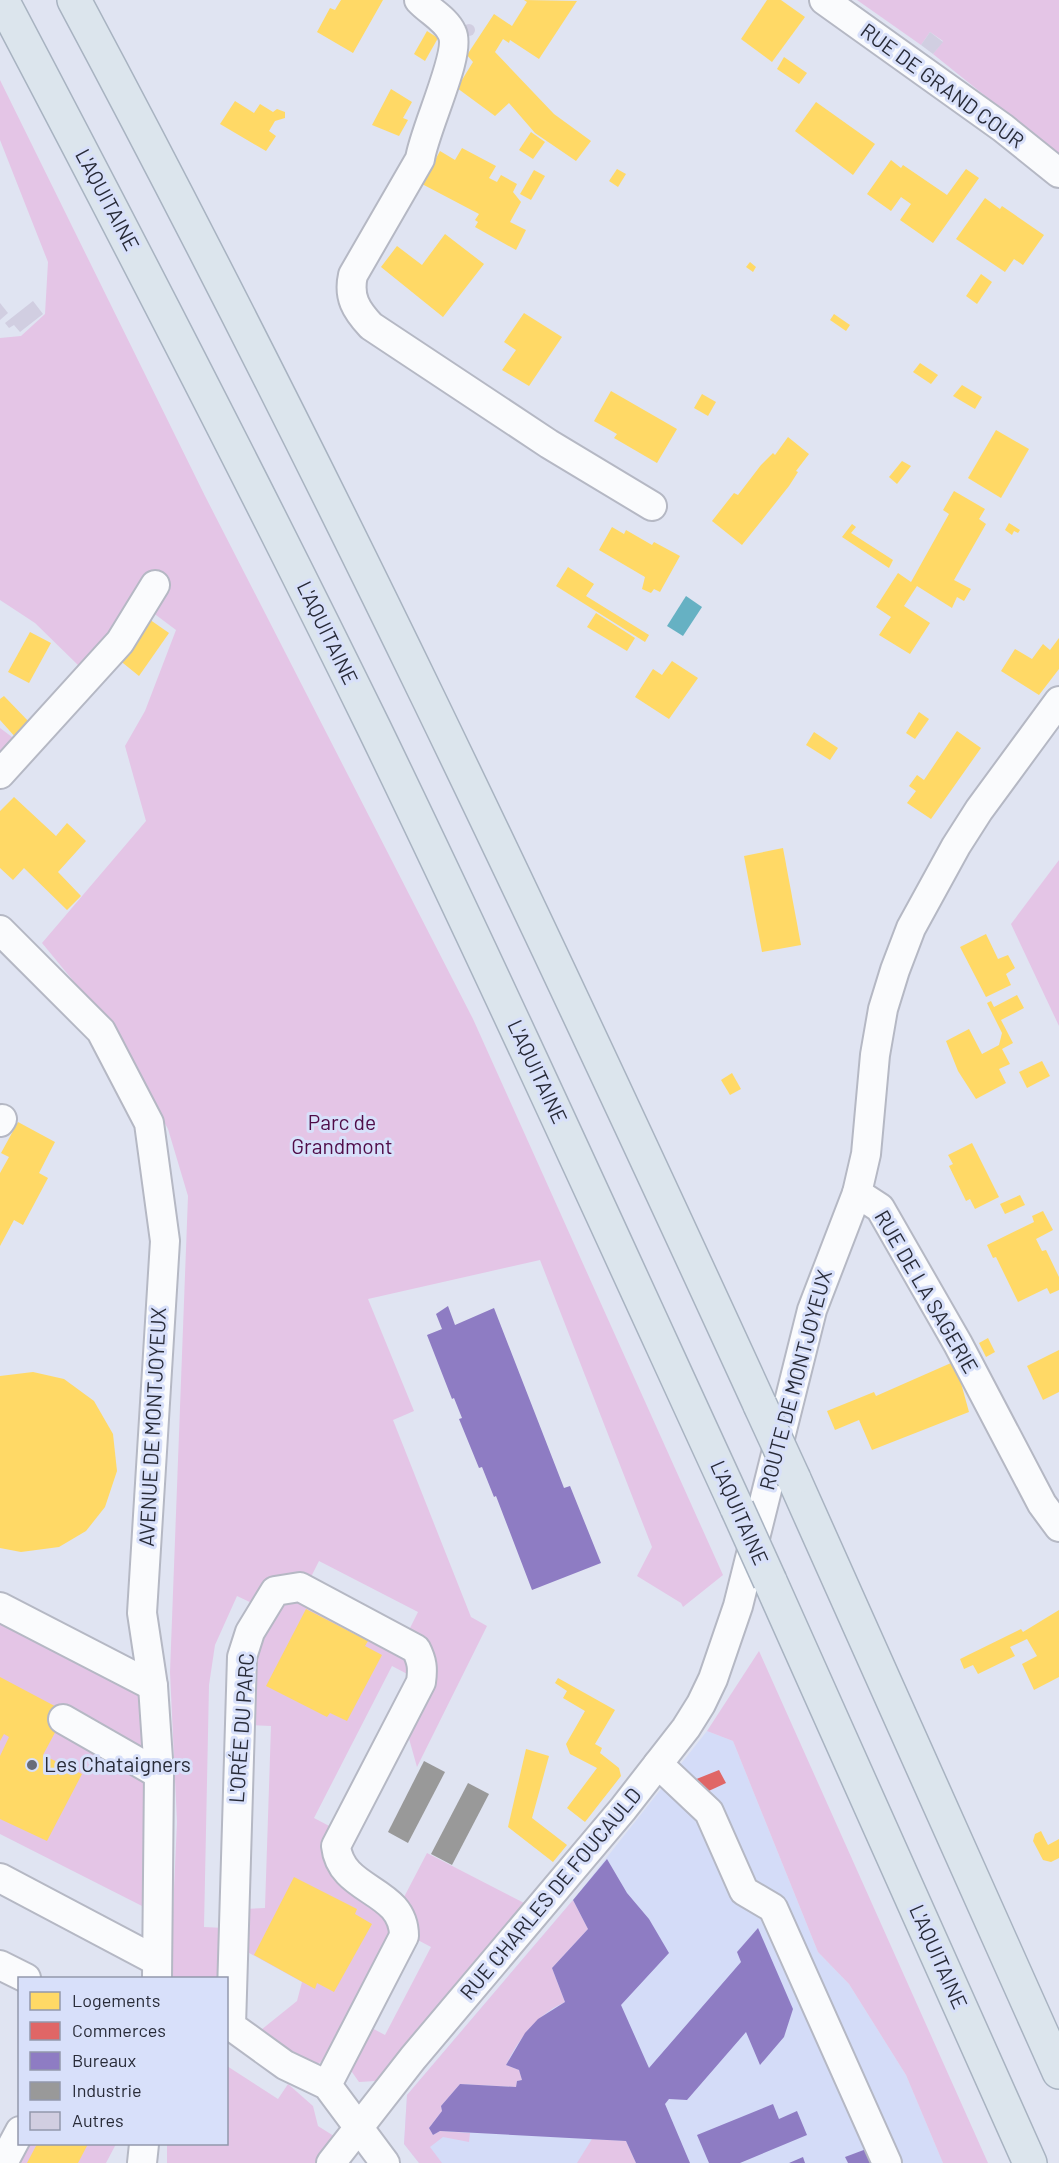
<svg xmlns="http://www.w3.org/2000/svg" width="1059" height="2163" font-family="Barlow,sans-serif">
  <rect width="100%" height="100%" fill="#e0e4f2"/>
  <path fill="#d4dcf8" d="M707 1731 733 1741 818 1952 849 1984 906 2075 943 2163H419L404 2144 407 2095 573 1900Z"/>
  <g fill="#e4c5e6">
    <path d="M857 0H1059V155L933 54 943 41 930 32 921 45Z"/>
    <path d="M0 80 205 496 473 1019 723 1575 683 1607 681 1603 637 1576 652 1547 540 1260 368 1299 414 1411 393 1420 471 1617 487 1626 417 1767 406 1728 431 1679 407 1634 418 1612 319 1561 308 1583 256 1605 237 1596 215 1645 209 1685 204 1927 224 1928 223 1978H170L177 1822 170 1672 188 1196 168 1129 113 1029 42 943 146 821 125 746 145 711 176 630 136 600 80 667 35 623 0 600V338L21 336 45 314 48 262 0 140Z"/>
    <path d="M0 728 16 740 0 758Z"/>
    <path d="M1059 860V1026L1011 924Z"/>
    <path d="M296 1595 410 1654 413 1677 392 1666 314 1818 335 1829 391 1916 395 1935 330 2060 311 2065 256 2034 297 2001 302 1982 242 1949V1909L265 1908 271 1726 246 1725 251 1659 270 1614Z"/>
    <path d="M0 1623 151 1701 146 1908 0 1834Z"/>
    <path d="M759 1651 988 2163H943L906 2075 849 1984 818 1952 733 1741 707 1731Z"/>
    <path d="M427 1853 528 1905 376 2081 359 2082 347 2065 368 2026 385 2035 431 1947 414 1938 403 1899Z"/>
    <path d="M573 1900 588 1929 552 1968 565 2002C537 2015 519 2038 506 2065L519 2070 522 2080 517 2081 516 2087 460 2084 441 2106 442 2111 429 2128 433 2135 440 2131 470 2133 469 2142 443 2137 430 2147 442 2163H419L404 2144 407 2095Z"/>
    <path d="M227 2066 278 2099 288 2084 313 2106 318 2126 337 2138 352 2163H167V2144H226Z"/>
    <path d="M592 2139 626 2141 636 2163H577Z"/>
    <path d="M21 2144H116L106 2163H11Z"/>
  </g>
  <path fill="#66b1c3" d="M686 596 702 607 683 636 667 626Z"/>
  <g fill="#ffd966">
    <path d="M341 0H383L353 53 317 32 330 8 335 10Z"/>
    <path d="M524 0 577 1 539 59 510 40 509 43 503 39 495 52 554 114 591 141 576 161 535 133 509 103 495 116 457 88 473 62 467 55 494 14 512 26 527 2Z"/>
    <path d="M767 0H781L805 17 772 62 741 39Z"/>
    <path d="M427 31 438 38 425 61 414 54Z"/>
    <path d="M784 57 807 73 799 84 777 69Z"/>
    <path d="M391 89 412 102 403 118 408 120 399 136 372 125Z"/>
    <path d="M235 101 254 113 260 104 273 112 277 109 285 112V118L275 121 269 131 276 136 266 151 220 124Z"/>
    <path d="M816 102 875 144 853 175 795 131Z"/>
    <path d="M531 132 545 142 533 159 519 150Z"/>
    <path d="M462 148 496 166 489 178 497 182 501 175 517 184 513 192 521 202 510 222 526 230 516 250 475 227 478 222 475 220 479 214 422 184 440 151 455 160Z"/>
    <path d="M891 160 901 168 903 165 947 195 966 169 979 178 933 243 900 220 911 204 901 197 891 211 867 194Z"/>
    <path d="M617 169 626 174 618 187 609 181Z"/>
    <path d="M534 170 545 176 531 200 520 194Z"/>
    <path d="M985 198 1000 209 1002 206 1044 235 1023 265 1014 259 1005 272 956 239Z"/>
    <path d="M445 234 484 264 443 317 381 267 397 246 422 265Z"/>
    <path d="M750 262 756 267 753 272 746 267Z"/>
    <path d="M981 274 992 282 977 304 966 296Z"/>
    <path d="M524 313 562 337 529 386 502 370 516 350 504 342Z"/>
    <path d="M834 314 850 325 846 331 830 320Z"/>
    <path d="M920 363 938 375 931 384 913 372Z"/>
    <path d="M962 385 982 397 975 409 953 396Z"/>
    <path d="M611 391 677 429 657 463 614 438 617 434 594 421Z"/>
    <path d="M702 394 716 402 708 416 694 408Z"/>
    <path d="M996 430 1029 449 1001 498 968 478Z"/>
    <path d="M788 437 809 454 796 471 798 472 789 486 742 545 712 521 734 493 738 495 761 465 773 453 775 455Z"/>
    <path d="M902 461 911 466 897 484 889 477Z"/>
    <path d="M954 491 985 509 979 519 986 524 954 580 971 589 964 601 957 597 952 608 917 586 904 606 930 623 910 654 879 635 891 617 876 607 898 573 911 582 949 514 943 510Z"/>
    <path d="M1009 523 1020 530 1018 533 1014 531 1012 535 1005 530Z"/>
    <path d="M852 524 856 527 851 533 893 560 889 568 842 537Z"/>
    <path d="M612 527 624 534 626 530 652 545 654 542 680 556 660 592 654 589 651 593 642 589 645 577 599 550Z"/>
    <path d="M568 567 594 584 586 596 649 635 645 642 556 586Z"/>
    <path d="M596 613 635 638 627 651 587 627Z"/>
    <path d="M146 617 169 633 139 676 118 659Z"/>
    <path d="M30 632 51 643 29 683 8 672Z"/>
    <path d="M1059 638V669L1039 695 1001 671 1015 649 1032 659 1043 644 1050 650Z"/>
    <path d="M672 661 698 678 669 719 635 697 653 669 662 675Z"/>
    <path d="M4 696 31 724 17 739 0 720V699Z"/>
    <path d="M919 712 929 719 915 739 906 733Z"/>
    <path d="M957 731 981 748 931 819 907 803 916 791 909 786 917 775 924 780Z"/>
    <path d="M814 732 838 748 830 760 806 745Z"/>
    <path d="M14 797 56 836 67 823 86 841 58 872 81 896 67 910 24 868 13 880 0 868V811Z"/>
    <path d="M783 848 801 945 762 952 744 856Z"/>
    <path d="M986 934 998 959 1008 955 1015 968 1006 974 1011 985 986 997 960 947Z"/>
    <path d="M1017 995 1024 1008 1001 1020 1013 1043 1002 1049 1010 1064 999 1069 1006 1083 976 1099 958 1071 946 1041 969 1029 982 1054 999 1045 1002 1033 987 1003 991 1001 994 1007Z"/>
    <path d="M1042 1061 1050 1076 1027 1088 1019 1072Z"/>
    <path d="M732 1073 741 1089 730 1095 721 1080Z"/>
    <path d="M18 1122 55 1142 39 1173 48 1178 31 1210 23 1225 14 1220 0 1246V1173L9 1157 1 1153Z"/>
    <path d="M972 1143 999 1197 975 1209 970 1199 966 1201 949 1166 953 1164 948 1155Z"/>
    <path d="M1020 1195 1025 1205 1005 1214 1000 1204Z"/>
    <path d="M1043 1211 1053 1230 1036 1239 1042 1251 1046 1250 1059 1277V1290L1050 1294 1047 1288 1018 1302 996 1257 993 1258 987 1245 1034 1222 1032 1216Z"/>
    <path d="M988 1338 995 1352 986 1357 979 1343Z"/>
    <path d="M1059 1350V1392L1043 1400 1027 1366Z"/>
    <path d="M951 1363 961 1383 969 1412 872 1450 859 1420 835 1430 827 1411 874 1392 876 1396Z"/>
    <path d="M33 1372 64 1379 94 1401 113 1434 117 1471 105 1507 86 1531 59 1547 21 1552 0 1548V1376Z"/>
    <path d="M306 1609 368 1641 365 1646 382 1655 347 1721 330 1713 327 1717 266 1686Z"/>
    <path d="M1059 1610V1677L1034 1690 1022 1664 1037 1656 1027 1639 1010 1647 1015 1656 978 1674 973 1665 964 1669 960 1659 1021 1629 1023 1632Z"/>
    <path d="M0 1677 66 1712 43 1755 82 1774 47 1841 0 1819V1756L9 1737 4 1734 0 1741Z"/>
    <path d="M558 1678 615 1710 595 1744 602 1748 600 1753 619 1768 621 1776 585 1822 567 1808 597 1768 570 1754 566 1744 585 1711 563 1698 567 1691 555 1683Z"/>
    <path d="M526 1749 549 1756 532 1818 567 1845 553 1862 508 1827Z"/>
    <path d="M1041 1831 1048 1845 1059 1839V1858L1051 1862 1043 1860 1033 1841 1035 1834Z"/>
    <path d="M294 1877 357 1909 355 1914 372 1924 334 1992 317 1983 315 1989 254 1955Z"/>
    <path d="M37 2144H88L78 2163H27Z"/>
  </g>
  <path fill="#e06666" d="M719 1770 726 1783 700 1795 694 1780Z"/>
  <g fill="#8e7cc3">
    <path d="M448 1306 455 1325 494 1308 564 1488 570 1486 601 1563 532 1590 496 1496 494 1497 482 1467 479 1468 459 1419 462 1418 454 1398 452 1399 427 1335 442 1329 436 1314Z"/>
    <path d="M607 1859 627 1893 649 1919 669 1953 621 2005 649 2068 741 1962 737 1952 758 1928 793 2009 784 2037 760 2065 746 2032 687 2100 669 2099 665 2104 690 2163H636L626 2141 440 2131 433 2135 429 2128 442 2111 441 2106 460 2084 516 2087 517 2081 522 2080 519 2070 506 2065 525 2033 538 2019 565 2002 552 1968 588 1929 573 1900Z"/>
    <path d="M773 2104 779 2119 797 2111 807 2135 740 2163H709L697 2135Z"/>
    <path d="M869 2148 875 2163H848L845 2157Z"/>
    <path d="M803 2157 805 2163H789Z"/>
  </g>
  <g fill="#999">
    <path d="M424 1761 445 1772 408 1843 388 1832Z"/>
    <path d="M468 1783 489 1794 452 1865 431 1854Z"/>
  </g>
  <g fill="#d1cee1">
    <circle cx="469" cy="30" r="6"/>
    <path d="M930 32 943 42 933 54 921 45Z"/>
    <path d="M33 301 43 314 20 332 14 325 9 328 5 323Z"/>
    <path d="M0 303 8 313 0 320Z"/>
  </g>
  <g fill="none" stroke-linecap="round" stroke-linejoin="round">
    <defs>
      <g id="minor">
        <path d="M419 0C429 11 446 19 452 33 462 53 424 130 420 159L353 275C348 297 356 310 371 326L549 444 652 506"/>
        <path d="M824 0 1003 128 1059 173"/>
        <path d="M0 774 120 642 155 585"/>
        <path d="M0 930 101 1031 149 1123 165 1241 142 1613 153 1686 159 1774 157 1978"/>
        <path d="M0 1122 2 1119"/>
        <path d="M857 1193 880 1208 958 1344 1042 1504 1059 1527"/>
        <path d="M0 1607 153 1686"/>
        <path d="M63 1719 159 1774"/>
        <path d="M658 1764 709 1812 744 1891 773 1908 887 2163"/>
        <path d="M0 1878 157 1961"/>
        <path d="M0 1965 26 1978"/>
        <path d="M327 2085 404 1936C404 1888 341 1893 336 1846L421 1682C423 1668 422 1661 416 1649L300 1587 275 1591 250 1632 242 1657 231 2026 285 2065 327 2085 385 2163"/>
        <path d="M3 2163 20 2131"/>
        <path d="M142 2163 144 2144"/>
        <path d="M331 2163 413 2058 623 1809 686 1728 701 1704 713 1679 738 1606 812 1310 857 1193 866 1154 875 1055 883 1009 895 970 911 928 956 846 979 810 1059 701"/>
      </g>
      <g id="highway">
        <path d="M2 0C129 241 254 483 374 728 499 986 617 1247 737 1508"/>
        <path d="M74 0C320 460 543 931 760 1405"/>
        <path d="M794 1479 1059 2072"/>
        <path d="M770 1581 1030 2163"/>
      </g>
    </defs>
    <use href="#minor" stroke="#b5b8c4" stroke-width="32"/>
    <use href="#highway" stroke="#a8b3c1" stroke-width="36"/>
    <use href="#minor" stroke="#fafbfd" stroke-width="28"/>
    <use href="#highway" stroke="#dce5ed" stroke-width="33"/>
    <defs>
      <g id="highway-bridge">
        <path d="M760 1405 794 1479"/>
        <path d="M737 1508 770 1581"/>
      </g>
    </defs>
    <use href="#highway-bridge" stroke="#a8b3c1" stroke-width="36" stroke-linecap="butt"/>
    <use href="#highway-bridge" stroke="#dce5ed" stroke-width="33"/>
  </g>
  <circle fill="#686c79" stroke="#d8e0fa" stroke-width="2" cx="32" cy="1765" r="6"/>
  <g text-anchor="middle" stroke-width="6" stroke-linejoin="round" paint-order="stroke">
    <g font-size="21" fill="#282b38" stroke="#d8e0fa">
      <text transform="translate(942 86) rotate(36)" y="7">RUE DE GRAND COUR</text>
      <text transform="translate(107 200) rotate(62)" y="7">L'AQUITAINE</text>
      <text transform="translate(327 633) rotate(64)" y="7">L'AQUITAINE</text>
      <text transform="translate(537 1072) rotate(65)" y="7">L'AQUITAINE</text>
      <text transform="translate(926 1292) rotate(60)" y="7">RUE DE LA SAGERIE</text>
      <text transform="translate(796 1380) rotate(-75)" y="7">ROUTE DE MONTJOYEUX</text>
      <text transform="translate(153 1427) rotate(-87)" y="7">AVENUE DE MONTJOYEUX</text>
      <text transform="translate(739 1513) rotate(66)" y="7">L'AQUITAINE</text>
      <text transform="translate(242 1728) rotate(-86)" y="7">L'ORÉE DU PARC</text>
      <text transform="translate(551 1894) rotate(-50)" y="7">RUE CHARLES DE FOUCAULD</text>
      <text transform="translate(938 1957) rotate(66)" y="7">L'AQUITAINE</text>
    </g>
    <g font-size="21" fill="#4f0c48" stroke="#d8e0fa">
      <text x="342" y="1130">Parc de<tspan x="342" dy="24">Grandmont</tspan></text>
    </g>
    <g font-size="21" fill="#282b38" stroke="#d8e0fa" text-anchor="start">
      <text x="44" y="1772">Les Chataigners</text>
    </g>
  </g>
  <rect x="18" y="1977" width="210" height="168" fill="#d8e0fa" stroke="#9298ac" stroke-width="1.5"/>
  <rect x="30" y="1992" width="30" height="18" fill="#ffd966" stroke="#9298ac" stroke-width="1.5"/>
  <text x="72" y="2007" font-size="18" fill="#282b38">Logements</text>
  <rect x="30" y="2022" width="30" height="18" fill="#e06666" stroke="#9298ac" stroke-width="1.5"/>
  <text x="72" y="2037" font-size="18" fill="#282b38">Commerces</text>
  <rect x="30" y="2052" width="30" height="18" fill="#8e7cc3" stroke="#9298ac" stroke-width="1.5"/>
  <text x="72" y="2067" font-size="18" fill="#282b38">Bureaux</text>
  <rect x="30" y="2082" width="30" height="18" fill="#999999" stroke="#9298ac" stroke-width="1.5"/>
  <text x="72" y="2097" font-size="18" fill="#282b38">Industrie</text>
  <rect x="30" y="2112" width="30" height="18" fill="#d1cee1" stroke="#9298ac" stroke-width="1.5"/>
  <text x="72" y="2127" font-size="18" fill="#282b38">Autres</text>
</svg>
